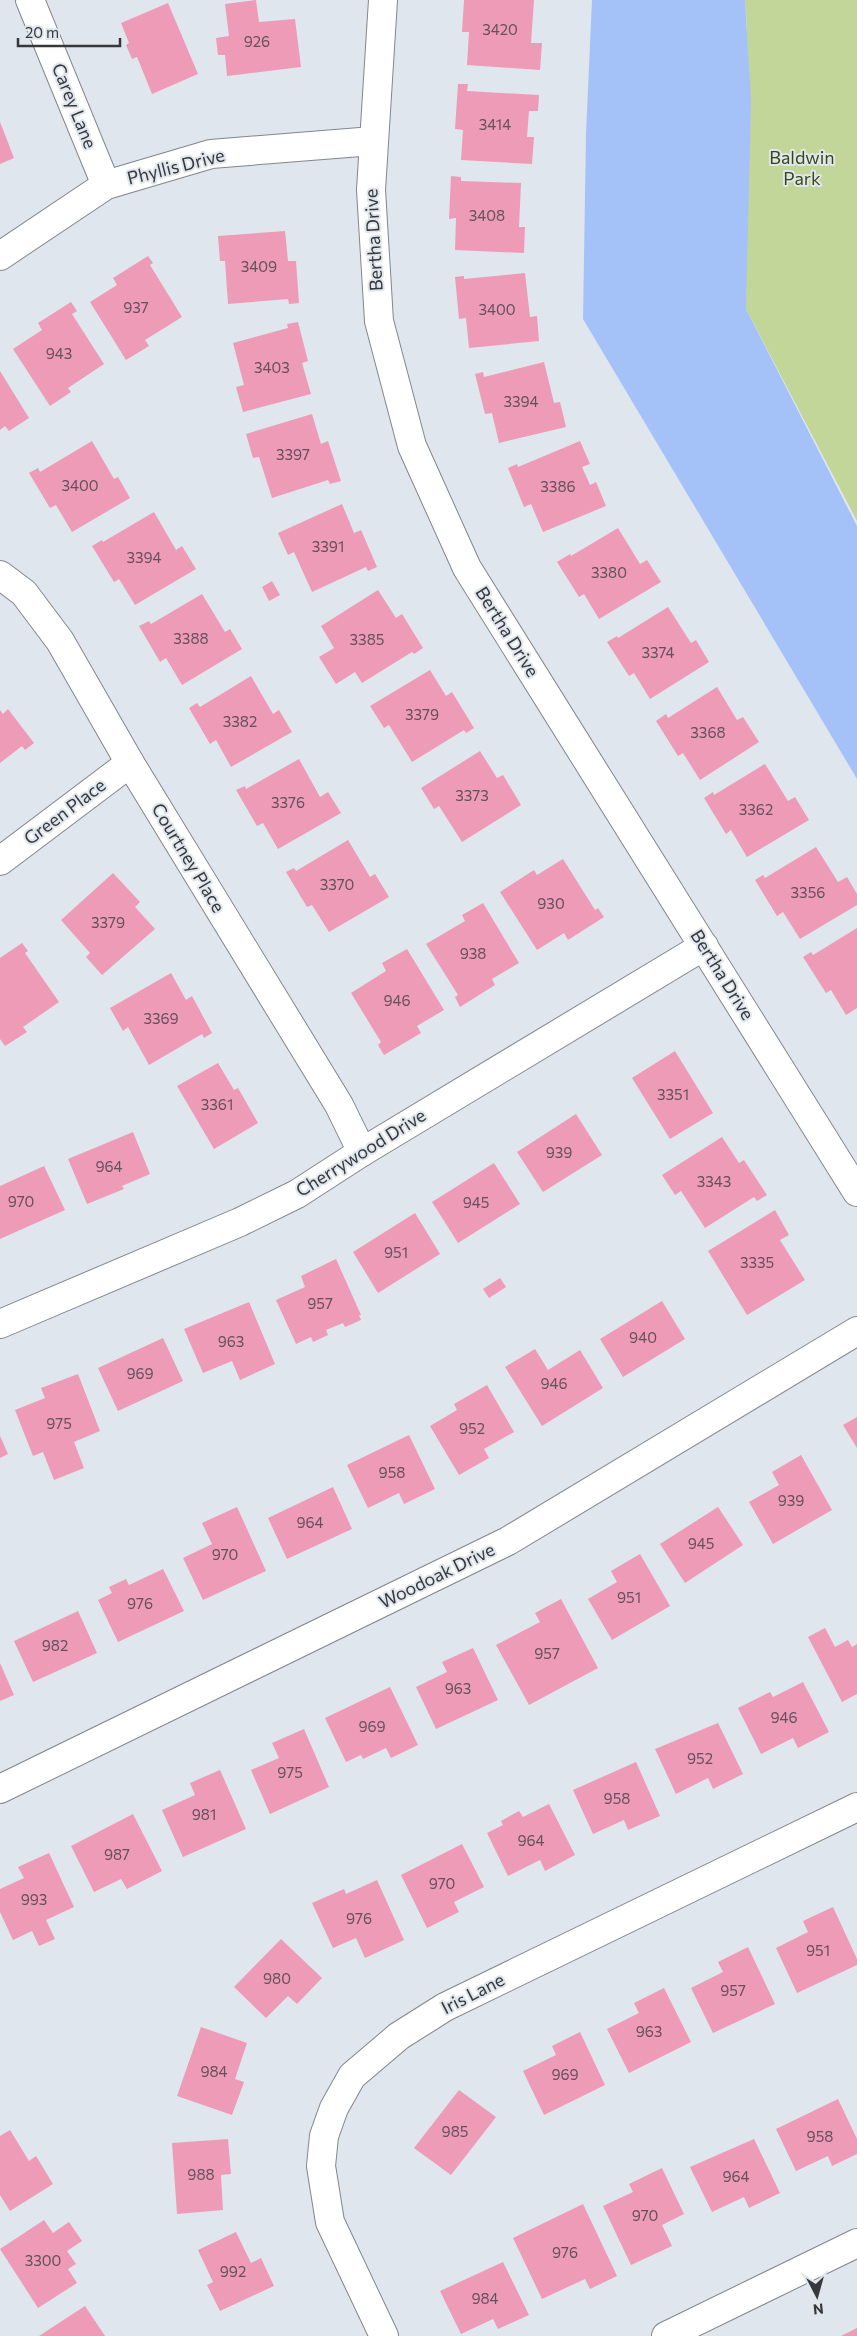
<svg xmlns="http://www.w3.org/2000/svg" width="857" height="2336" font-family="Commissioner,sans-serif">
  <rect width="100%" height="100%" fill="#e0e6ed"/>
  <path fill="#c2d69a" d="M745 0H857V521L746 309 747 29Z"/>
  <path fill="#a5c2f8" d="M592 0H745L751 100 746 309 857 526V779L583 319 586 133Z"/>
  <g fill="#ee9bb7">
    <path d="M256 0 259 22 295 19 301 67 227 76 225 55H218L216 38 229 36 225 4Z"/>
    <path d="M464 0H534L531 43H542L540 70 467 65 469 32H462Z"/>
    <path d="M168 3 198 74 152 94 137 57 132 59 126 45 129 43 121 23Z"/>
    <path d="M458 84H468L467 91 539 95 538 111H529L527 137H534L532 164 461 160 463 130 455 129Z"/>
    <path d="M0 122 14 158 0 164Z"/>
    <path d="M451 176 461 177V181L521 183 519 227H525L524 253 455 250 456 218 449 219Z"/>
    <path d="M285 231 288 261H296L299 303 289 304 288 299 228 304 225 261H220L218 236Z"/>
    <path d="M148 256 153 263 150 265 182 317 145 340 149 346 126 360 90 302 117 285 113 278Z"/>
    <path d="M525 273 530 317 537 316 539 341 469 348 466 318 459 319 455 277 464 276V279Z"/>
    <path d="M71 302 77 311 72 314 104 364 68 388 71 392 50 406 13 349 42 330 38 323Z"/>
    <path d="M298 322 308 361 302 363 311 394 243 412 236 387 244 385 233 343 288 328 287 324Z"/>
    <path d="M544 362 554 403 560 402 566 427 499 443 492 413 485 414 475 374 483 372 484 377Z"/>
    <path d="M0 371 29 418 9 431 5 426 0 430Z"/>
    <path d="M312 414 321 444 328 441 341 481 330 484 328 480 272 498 259 457 253 458 246 434Z"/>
    <path d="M92 441 114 479 118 477 130 498 72 532 56 505 50 508 29 473 38 468 40 472Z"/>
    <path d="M580 441 590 464 582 467 590 485 596 482 606 506 543 532 531 504 524 507 508 468 517 464 518 467Z"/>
    <path d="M342 504 354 533 361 530 377 567 368 571 366 567 312 592 294 552 288 555 278 533Z"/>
    <path d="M154 512 176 550 182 546 196 569 135 605 119 579 114 582 92 546 102 540 103 542Z"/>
    <path d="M618 528 640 564 647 560 661 582 599 619 584 594 579 597 557 562 570 554 571 556Z"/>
    <path d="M272 581 280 595 269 601 262 587Z"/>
    <path d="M378 590 396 618 402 614 423 648 414 654 412 652 362 683 355 672 336 684 319 657 334 648 321 626Z"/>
    <path d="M202 594 225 632 230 629 242 649 182 685 166 658 160 662 139 626 149 621 151 624Z"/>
    <path d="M668 607 691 643 696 640 709 662 650 699 634 673 629 676 607 642 617 636 618 638Z"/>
    <path d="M430 670 446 696 452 692 474 728 466 733 464 730 412 762 389 725 384 728 370 706Z"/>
    <path d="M251 676 273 714 279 710 292 732 231 767 216 740 210 744 189 708 197 703 200 707Z"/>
    <path d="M717 687 737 720 743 717 759 742 700 780 683 753 678 756 656 721 666 714 668 718Z"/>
    <path d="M8 709 34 743 25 750 22 746 0 763V710L3 714Z"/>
    <path d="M480 751 497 778 503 775 521 805 462 842 439 806 434 809 421 788Z"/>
    <path d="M299 759 320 797 328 792 341 813 278 849 263 823 257 826 236 790 245 786 246 789Z"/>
    <path d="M765 764 788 801 795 797 809 820 747 857 731 830 726 834 704 798 713 792 714 795Z"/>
    <path d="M348 840 370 877 375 874 389 897 329 932 312 905 307 907 286 872 294 868 296 871Z"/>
    <path d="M816 847 838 882 847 877 857 894V905L800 939 783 912 777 916 755 880 763 875 765 878Z"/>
    <path d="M563 859 595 910 598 908 604 917 568 940 564 933 537 950 500 892 534 870 537 875Z"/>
    <path d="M113 873 140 902 135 907 155 929 102 975 86 957 90 953 61 920Z"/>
    <path d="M483 903 519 963 492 979 495 985 460 1007 455 997 458 995 426 944 465 921 462 915Z"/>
    <path d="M857 928V1008L846 1015 831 990 826 993 803 957 811 952 813 955Z"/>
    <path d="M22 943 28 951 25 953 59 1002 23 1027 27 1032 5 1046 0 1039V958Z"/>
    <path d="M407 949 444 1010 417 1026 421 1033 384 1055 378 1045 381 1042 351 993 386 971 382 963Z"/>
    <path d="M171 973 186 1000 192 996 212 1033 204 1038 202 1034 149 1065 128 1027 123 1031 110 1008Z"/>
    <path d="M675 1051 713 1113 670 1139 632 1078Z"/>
    <path d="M218 1063 234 1090 238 1088 258 1123 214 1149 177 1086Z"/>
    <path d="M576 1114 602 1155 543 1192 517 1152Z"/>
    <path d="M133 1132 150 1174 122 1186 124 1189 87 1204 68 1159Z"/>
    <path d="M722 1137 739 1163 744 1160 767 1195 757 1201 754 1197 705 1228 681 1191 675 1195 662 1175Z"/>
    <path d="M494 1163 520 1204 458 1243 432 1202Z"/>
    <path d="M44 1166 65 1210 0 1239V1186Z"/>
    <path d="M775 1210 789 1235 780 1240 805 1280 747 1315 708 1251Z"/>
    <path d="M415 1213 440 1254 378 1293 353 1252Z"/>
    <path d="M336 1259 361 1315H359L361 1320 345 1327 343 1323 326 1330 328 1335 313 1342 311 1337 296 1344 276 1300 305 1287 301 1276Z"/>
    <path d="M500 1278 506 1287 489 1298 483 1289Z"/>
    <path d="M662 1301 685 1339 623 1377 600 1339Z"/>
    <path d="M249 1302 275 1364 240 1380 232 1361 203 1373 184 1329Z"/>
    <path d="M163 1338 183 1381 118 1411 98 1368Z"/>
    <path d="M535 1349 548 1370 580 1350 603 1388 542 1426 505 1367Z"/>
    <path d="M78 1374 100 1431 74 1442 84 1468 54 1480 43 1452 33 1456 15 1410 45 1398 41 1388Z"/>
    <path d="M487 1385 514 1432 484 1449 489 1458 459 1475 430 1426 457 1410 454 1404Z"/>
    <path d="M857 1417V1448L843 1425Z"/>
    <path d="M409 1435 435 1489 404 1504 399 1493 368 1508 347 1465Z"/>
    <path d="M0 1436 8 1454 0 1458Z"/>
    <path d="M801 1455 832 1510 773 1544 749 1502 779 1485 772 1472Z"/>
    <path d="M333 1487 352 1529 287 1559 268 1518Z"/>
    <path d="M237 1507 266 1571 203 1600 183 1558 212 1544 202 1523Z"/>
    <path d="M718 1507 743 1545 685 1583 660 1544Z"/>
    <path d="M640 1554 670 1606 612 1640 588 1599 617 1582 611 1571Z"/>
    <path d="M163 1569 184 1611 118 1642 98 1600 112 1593 109 1587 126 1579 129 1585Z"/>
    <path d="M561 1599 598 1668 529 1705 496 1645 540 1622 535 1613Z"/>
    <path d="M78 1611 97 1653 33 1682 14 1641Z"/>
    <path d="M825 1628 835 1647 848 1640 852 1647 857 1644V1694L842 1702 808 1637Z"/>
    <path d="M473 1648 498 1700 436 1729 416 1687 447 1672 442 1662Z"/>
    <path d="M0 1663 14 1695 0 1701Z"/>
    <path d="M803 1682 829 1732 798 1748 793 1738 761 1754 738 1708 770 1692 773 1697Z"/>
    <path d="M390 1687 418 1745 391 1758 386 1748 363 1759 361 1755 346 1762 325 1718Z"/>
    <path d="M718 1723 743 1774 713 1789 708 1778 676 1794 655 1749Z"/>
    <path d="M304 1729 329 1787 270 1814 251 1770 279 1758 272 1743Z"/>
    <path d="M636 1762 660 1816 628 1830 624 1820 593 1834 573 1790Z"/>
    <path d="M220 1770 246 1829 183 1857 162 1810 195 1795 190 1783Z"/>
    <path d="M549 1804 575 1855 545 1871 540 1860 508 1876 487 1833 503 1825 501 1821 519 1811 523 1817Z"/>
    <path d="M133 1814 162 1871 127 1889 121 1879 94 1892 71 1846Z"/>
    <path d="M462 1844 484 1887 454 1902 459 1912 427 1928 401 1875Z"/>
    <path d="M49 1853 74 1907 46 1920 55 1939 39 1946 32 1931 13 1940 0 1912V1889L24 1878 18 1867Z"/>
    <path d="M377 1880 404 1940 365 1958 356 1938 333 1948 312 1903 344 1889 346 1894Z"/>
    <path d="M833 1907 857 1959V1965L797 1993 776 1948 808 1932 803 1921Z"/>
    <path d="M281 1939 322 1978 297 2004 288 1996 266 2018 234 1987Z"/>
    <path d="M748 1947 775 2004 713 2033 691 1988 723 1972 718 1962Z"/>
    <path d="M664 1988 691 2042 629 2073 607 2029 639 2013 634 2003Z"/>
    <path d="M201 2027 247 2043 235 2079 244 2082 232 2115 177 2096Z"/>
    <path d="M580 2032 605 2085 544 2115 523 2071 556 2055 552 2046Z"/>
    <path d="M459 2090 496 2117 451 2175 414 2148Z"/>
    <path d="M838 2099 857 2139V2154L832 2166 828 2156 796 2171 776 2129Z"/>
    <path d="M10 2130 29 2161 36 2156 53 2184 10 2211 0 2195V2136Z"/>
    <path d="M228 2139 231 2174 221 2175 223 2210 177 2214 172 2143Z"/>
    <path d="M754 2139 780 2193 749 2208 744 2197 712 2212 690 2167Z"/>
    <path d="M662 2168 684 2214 662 2225 672 2246 631 2265 603 2206 633 2192 629 2184Z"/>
    <path d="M583 2204 617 2276 590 2289 585 2279 542 2299 513 2238Z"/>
    <path d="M44 2220 53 2233 69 2222 82 2241 67 2251 76 2264 68 2269 77 2283 38 2308 0 2249Z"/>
    <path d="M236 2232 251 2263 261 2258 274 2286 220 2311 207 2285 213 2282 198 2250Z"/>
    <path d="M503 2262 529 2315 498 2329 493 2319 461 2334 440 2291Z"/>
    <path d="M85 2306 105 2336H39Z"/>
    <path d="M857 2328V2336H841Z"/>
  </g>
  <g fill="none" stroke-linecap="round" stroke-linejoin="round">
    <defs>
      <g id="minor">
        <path d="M30 0 106 185"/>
        <path d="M383 0 371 190 379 321 412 446 467 568 857 1192"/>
        <path d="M0 256 106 185 211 154 373 141"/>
        <path d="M0 575 24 593 60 641 130 763 339 1105 362 1152"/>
        <path d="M0 861 130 763"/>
        <path d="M0 1324 240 1222 297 1194 362 1152 704 946"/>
        <path d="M0 1789 508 1541 857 1331"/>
        <path d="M384 2336 330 2222 321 2166 324 2136 334 2108 352 2076 399 2036 445 2007 857 1807"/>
        <path d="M666 2336 857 2243"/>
      </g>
    </defs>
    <use href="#minor" stroke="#82868d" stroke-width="30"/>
    <use href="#minor" stroke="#fff" stroke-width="28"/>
  </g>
  <g text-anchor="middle" stroke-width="4" stroke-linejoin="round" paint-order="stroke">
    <g font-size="15" fill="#64515a">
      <text x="500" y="35">3420</text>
      <text x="257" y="47">926</text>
      <text x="495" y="130">3414</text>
      <text x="487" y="221">3408</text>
      <text x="259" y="272">3409</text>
      <text x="136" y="313">937</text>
      <text x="497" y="315">3400</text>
      <text x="59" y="359">943</text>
      <text x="272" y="373">3403</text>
      <text x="521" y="407">3394</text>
      <text x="293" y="460">3397</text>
      <text x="80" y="491">3400</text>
      <text x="558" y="492">3386</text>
      <text x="328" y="552">3391</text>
      <text x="144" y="563">3394</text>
      <text x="609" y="578">3380</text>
      <text x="191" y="644">3388</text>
      <text x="367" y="645">3385</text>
      <text x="658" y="658">3374</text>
      <text x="422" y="720">3379</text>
      <text x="240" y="727">3382</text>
      <text x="708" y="738">3368</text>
      <text x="472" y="801">3373</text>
      <text x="288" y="808">3376</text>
      <text x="756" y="815">3362</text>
      <text x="337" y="890">3370</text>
      <text x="808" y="898">3356</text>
      <text x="551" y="909">930</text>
      <text x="108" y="928">3379</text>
      <text x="473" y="959">938</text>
      <text x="397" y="1006">946</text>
      <text x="161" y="1024">3369</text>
      <text x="673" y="1100">3351</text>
      <text x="217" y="1110">3361</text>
      <text x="559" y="1158">939</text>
      <text x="109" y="1172">964</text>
      <text x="714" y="1187">3343</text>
      <text x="21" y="1207">970</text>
      <text x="476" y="1208">945</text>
      <text x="396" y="1258">951</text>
      <text x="757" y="1268">3335</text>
      <text x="320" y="1309">957</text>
      <text x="643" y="1343">940</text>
      <text x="231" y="1347">963</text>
      <text x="140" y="1379">969</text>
      <text x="554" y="1389">946</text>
      <text x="59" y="1429">975</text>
      <text x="472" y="1434">952</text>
      <text x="392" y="1478">958</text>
      <text x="791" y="1506">939</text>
      <text x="310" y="1528">964</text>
      <text x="701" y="1549">945</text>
      <text x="225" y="1560">970</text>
      <text x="629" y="1603">951</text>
      <text x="140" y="1609">976</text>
      <text x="55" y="1651">982</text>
      <text x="547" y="1659">957</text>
      <text x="458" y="1694">963</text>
      <text x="784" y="1723">946</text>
      <text x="372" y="1732">969</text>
      <text x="700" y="1764">952</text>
      <text x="290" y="1778">975</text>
      <text x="617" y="1804">958</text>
      <text x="204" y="1820">981</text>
      <text x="531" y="1846">964</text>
      <text x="117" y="1860">987</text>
      <text x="442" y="1889">970</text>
      <text x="34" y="1905">993</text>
      <text x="359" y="1924">976</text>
      <text x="818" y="1956">951</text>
      <text x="277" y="1984">980</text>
      <text x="733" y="1996">957</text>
      <text x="649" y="2037">963</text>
      <text x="214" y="2077">984</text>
      <text x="565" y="2080">969</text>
      <text x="455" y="2137">985</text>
      <text x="820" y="2142">958</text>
      <text x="201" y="2180">988</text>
      <text x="736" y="2182">964</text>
      <text x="645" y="2221">970</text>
      <text x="565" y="2258">976</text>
      <text x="43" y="2266">3300</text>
      <text x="233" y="2277">992</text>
      <text x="485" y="2304">984</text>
    </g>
    <g font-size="18" fill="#36383b" stroke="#e0e6ed">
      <text transform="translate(74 106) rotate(68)" y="6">Carey Lane</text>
      <text transform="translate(176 167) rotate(-14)" y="6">Phyllis Drive</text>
      <text transform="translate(374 240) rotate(-93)" y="6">Bertha Drive</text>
      <text transform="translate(507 632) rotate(58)" y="6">Bertha Drive</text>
      <text transform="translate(65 812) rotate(-37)" y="6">Green Place</text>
      <text transform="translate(188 858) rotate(59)" y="6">Courtney Place</text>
      <text transform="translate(722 975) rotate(58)" y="6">Bertha Drive</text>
      <text transform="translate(361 1153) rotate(-32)" y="6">Cherrywood Drive</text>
      <text transform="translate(437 1576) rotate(-26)" y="6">Woodoak Drive</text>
      <text transform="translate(473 1994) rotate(-27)" y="6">Iris Lane</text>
    </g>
    <g font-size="18" fill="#38470f" stroke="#e0e6ed">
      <text x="802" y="164">Baldwin<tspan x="802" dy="21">Park</tspan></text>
    </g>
  </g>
  <g transform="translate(817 2296) rotate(174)" stroke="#e0e6ed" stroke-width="4" paint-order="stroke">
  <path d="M0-4L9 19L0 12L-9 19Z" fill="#36383b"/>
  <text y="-8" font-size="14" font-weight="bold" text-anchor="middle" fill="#36383b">N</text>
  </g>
  <path d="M18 38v8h102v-8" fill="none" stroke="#36383b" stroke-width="2.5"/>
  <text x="25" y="38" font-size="15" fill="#36383b" stroke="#e0e6ed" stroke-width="4" paint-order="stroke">20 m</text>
</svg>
